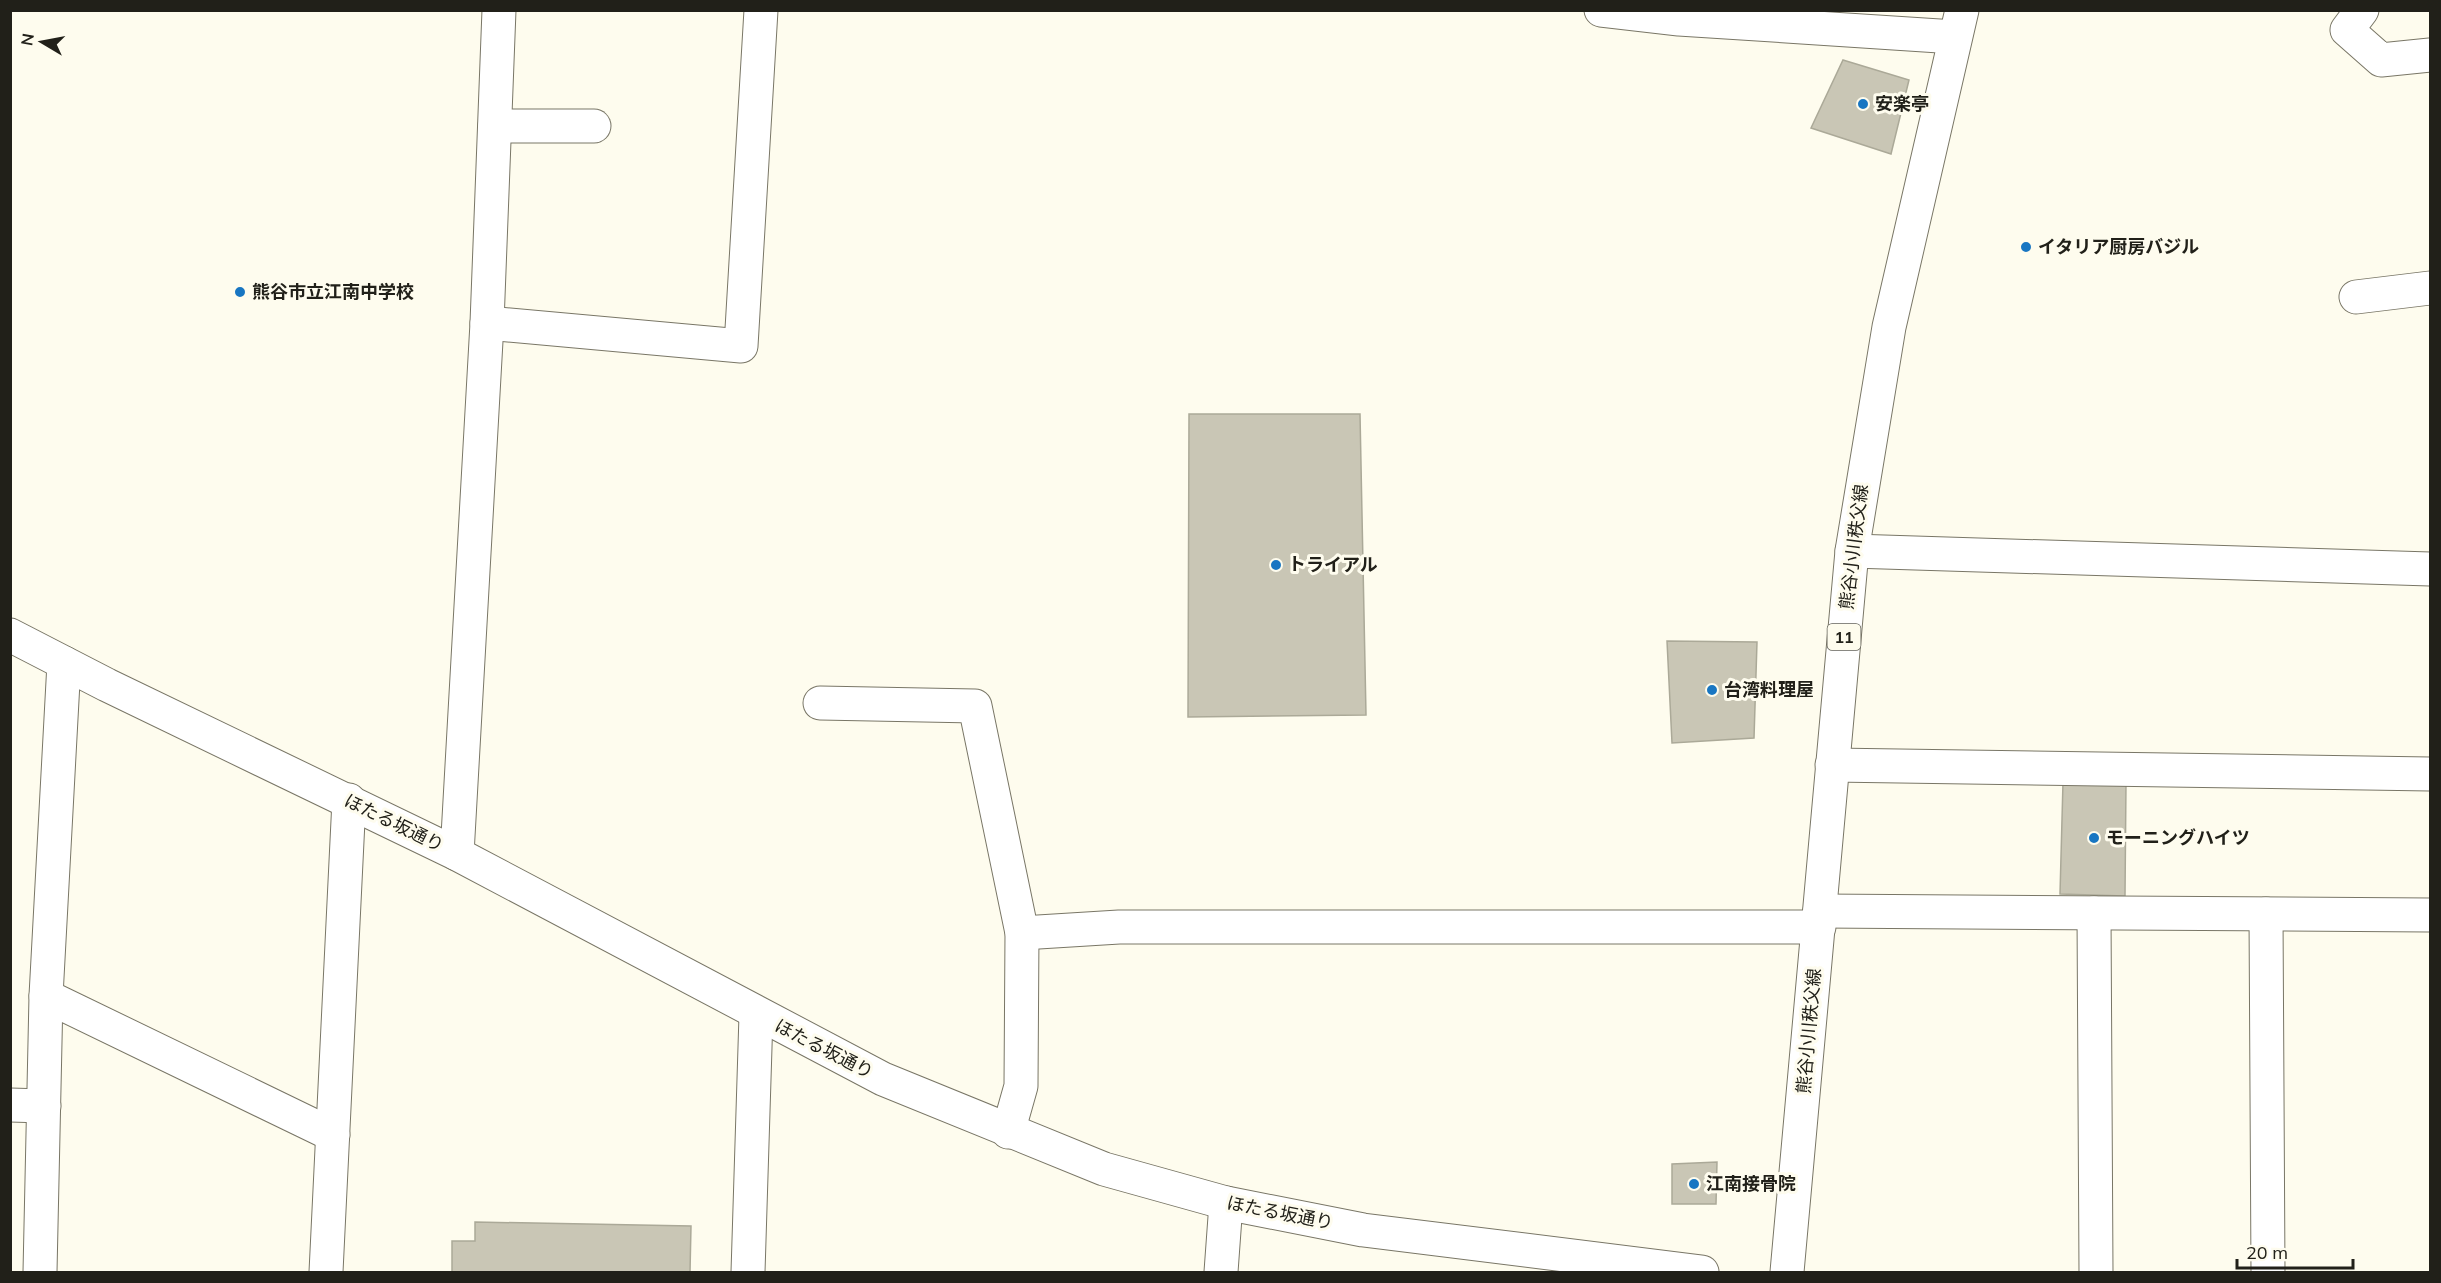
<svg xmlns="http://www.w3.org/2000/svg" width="2441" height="1283" font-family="Mulish,'Noto Sans JP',sans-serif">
  <rect width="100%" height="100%" fill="#fefcee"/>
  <g fill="#c9c6b5" stroke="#aba998" stroke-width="1.5">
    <path d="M1843 60 1909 80 1891 154 1811 128Z"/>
    <path d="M1189 414H1360L1366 715 1188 717Z"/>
    <path d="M1667 641 1757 642 1754 738 1672 743Z"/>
    <path d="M2063 782 2126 783 2125 896 2060 894Z"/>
    <path d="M1717 1162 1716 1204H1672V1164Z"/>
    <path d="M475 1222 691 1226 690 1272H452V1241H475Z"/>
  </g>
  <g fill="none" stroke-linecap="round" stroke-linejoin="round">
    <defs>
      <g id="minor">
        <path d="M1601 10 1679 19 1955 37"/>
        <path d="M2362 10 2347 30 2381 60 2430 55"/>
        <path d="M495 126H594"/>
        <path d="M2356 297 2430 288"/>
        <path d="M487 323 741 346 761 10"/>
        <path d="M1852 551 2430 569"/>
        <path d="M10 635 107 685 457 854 883 1079 1104 1169 1226 1203 1363 1230 1702 1272"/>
        <path d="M820 703 975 706 1022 933 1021 1086 1008 1132"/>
        <path d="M1832 765 2430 774"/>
        <path d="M457 854 487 323 499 10"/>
        <path d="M1820 911 2430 915"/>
        <path d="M2094 913 2096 1272"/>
        <path d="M2266 914 2268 1272"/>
        <path d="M1022 933 1119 927H1819"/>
        <path d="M46 996 333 1135"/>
        <path d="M10 1105 44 1106"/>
        <path d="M40 1272 46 996 64 663"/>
        <path d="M326 1272 349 800"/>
        <path d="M748 1272 756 1015"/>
        <path d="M1221 1272 1226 1203"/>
      </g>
      <path id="major" d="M1787 1272 1852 551 1889 327 1962 10"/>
    </defs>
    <use href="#minor" stroke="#797666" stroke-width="35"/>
    <use href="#major" stroke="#797666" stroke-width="35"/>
    <use href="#minor" stroke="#fff" stroke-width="33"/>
    <use href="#major" stroke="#fff" stroke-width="33"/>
  </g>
  <g fill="#1876c2" stroke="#fefcee" stroke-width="2">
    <circle cx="1863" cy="104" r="6"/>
    <circle cx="2026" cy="247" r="6"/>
    <circle cx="240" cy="292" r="6"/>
    <circle cx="1276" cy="565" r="6"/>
    <circle cx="1712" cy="690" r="6"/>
    <circle cx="2094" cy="838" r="6"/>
    <circle cx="1694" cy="1184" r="6"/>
  </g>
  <g text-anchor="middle" stroke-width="6" stroke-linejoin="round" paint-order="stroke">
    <rect fill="#fefcee" stroke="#636259" stroke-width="1.5" x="1827.5" y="624" width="33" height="26" rx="4.5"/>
    <g font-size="16" font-weight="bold" fill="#212019">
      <text x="1844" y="643">11</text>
    </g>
    <g font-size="18" font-weight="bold" fill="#212019" stroke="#fefcee" text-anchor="start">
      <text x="1875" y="110">安楽亭</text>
      <text x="2038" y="253">イタリア厨房バジル</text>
      <text x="252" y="298">熊谷市立江南中学校</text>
      <text x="1288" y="571">トライアル</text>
      <text x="1724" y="696">台湾料理屋</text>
      <text x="2106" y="844">モーニングハイツ</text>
      <text x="1706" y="1190">江南接骨院</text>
    </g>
    <g font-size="18" fill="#212019" stroke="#fefcee">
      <text transform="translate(1854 547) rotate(-83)" y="6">熊谷小川秩父線</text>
      <text transform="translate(394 823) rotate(26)" y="6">ほたる坂通り</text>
      <text transform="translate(1809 1031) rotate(-85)" y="6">熊谷小川秩父線</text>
      <text transform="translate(824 1049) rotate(27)" y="6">ほたる坂通り</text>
      <text transform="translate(1280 1213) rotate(11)" y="6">ほたる坂通り</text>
    </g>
  </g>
  <rect width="2441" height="1283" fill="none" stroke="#212019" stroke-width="24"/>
  <g transform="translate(42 42) rotate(280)" stroke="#fefcee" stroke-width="4.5" paint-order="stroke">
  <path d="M0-4.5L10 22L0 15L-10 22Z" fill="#212019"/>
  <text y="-9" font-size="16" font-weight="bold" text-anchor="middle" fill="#212019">N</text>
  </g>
  <path d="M2237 1259v9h116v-9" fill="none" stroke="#212019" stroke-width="3"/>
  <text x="2246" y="1259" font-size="18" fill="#212019" stroke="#fefcee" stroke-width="4.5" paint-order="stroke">20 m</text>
</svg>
